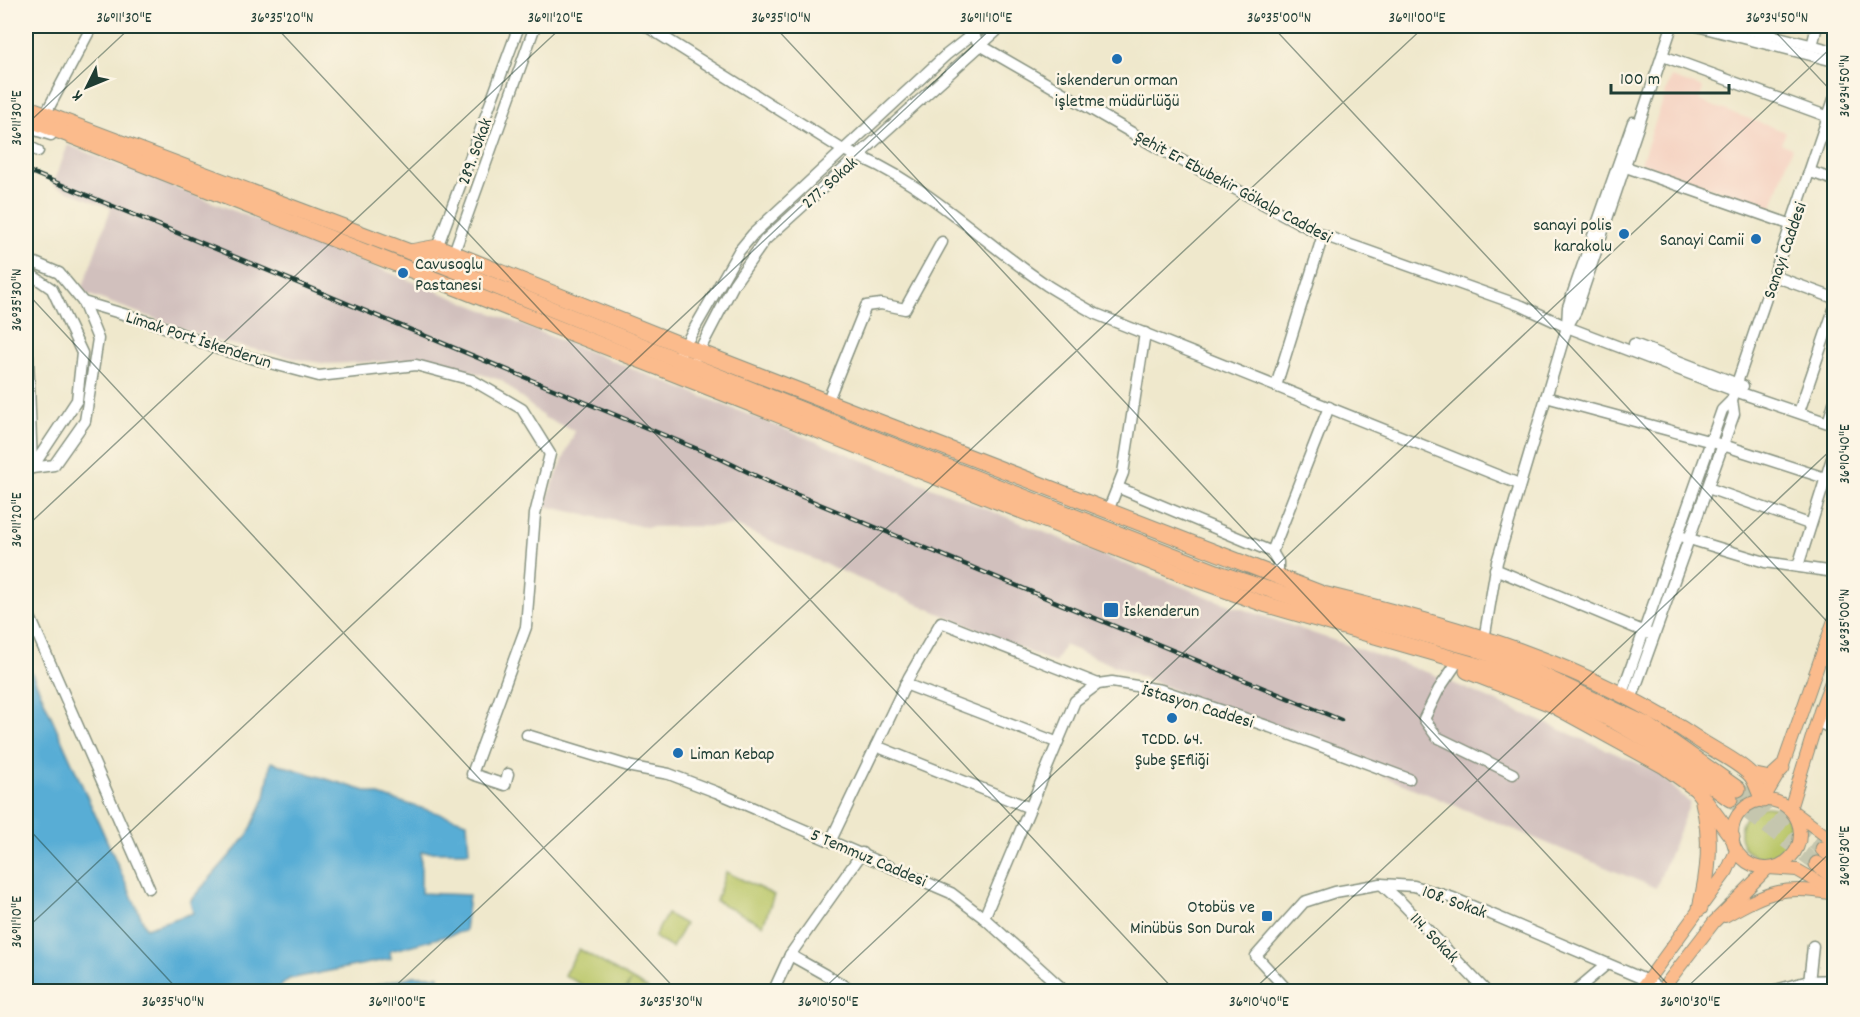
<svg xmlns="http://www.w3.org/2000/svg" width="1860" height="1017" font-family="Dekko,sans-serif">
  <rect width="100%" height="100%" fill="#fcf5e5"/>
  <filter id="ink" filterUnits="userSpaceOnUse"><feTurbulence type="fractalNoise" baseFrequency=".0167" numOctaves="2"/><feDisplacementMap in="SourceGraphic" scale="12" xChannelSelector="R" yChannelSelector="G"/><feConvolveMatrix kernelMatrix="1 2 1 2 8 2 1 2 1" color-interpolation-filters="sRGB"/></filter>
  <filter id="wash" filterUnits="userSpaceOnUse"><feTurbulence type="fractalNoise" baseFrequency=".008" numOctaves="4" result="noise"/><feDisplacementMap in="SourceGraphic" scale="24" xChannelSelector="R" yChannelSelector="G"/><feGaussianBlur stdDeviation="1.35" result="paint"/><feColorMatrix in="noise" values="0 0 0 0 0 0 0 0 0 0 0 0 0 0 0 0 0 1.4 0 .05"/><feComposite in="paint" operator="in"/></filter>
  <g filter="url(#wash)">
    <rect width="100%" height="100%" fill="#efe8cc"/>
    <path fill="#f5d3c2" d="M1671 77 1703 88 1699 101 1786 132 1781 144 1792 148 1771 209 1641 163Z"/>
    <path fill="#d1c0bd" d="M68 145 1213 599 1432 674 1656 771 1690 803 1656 888 1064 645 1055 663 736 526 645 527 544 506 575 431 545 418 501 380 428 359 328 364 302 360 217 341 81 292 111 208 53 185Z"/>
    <g fill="#b9c668" stroke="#6c824e" stroke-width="1.5">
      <circle cx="1766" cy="833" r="26"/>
      <path d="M726 872 774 895 763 925 716 901Z"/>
      <path d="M667 914 685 924 672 948 654 937Z"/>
      <path d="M579 949 648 989 647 991H626L630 982 624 991H593L564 975Z"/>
    </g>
    <g fill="#59add5" stroke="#3c7584" stroke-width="1.5">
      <path d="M26 660 146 928 193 913 190 901 248 835 265 797 271 762 467 822 469 852H421V893L469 895 465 931 390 951 391 959 289 979 275 991H26Z"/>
      <path d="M414 976H439L440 991H353Z"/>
    </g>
  </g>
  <g filter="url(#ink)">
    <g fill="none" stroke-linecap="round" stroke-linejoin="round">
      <g stroke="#c5c6ae" stroke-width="15" stroke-dasharray="15 8" stroke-linecap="butt">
        <path d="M1738 789 1823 849"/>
        <path d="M1730 799 1817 864"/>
      </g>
      <defs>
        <g id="minor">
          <path d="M646 26 843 150C922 178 980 241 1048 286 1064 296 1080 305 1096 314L1519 484"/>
          <path d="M958 26 972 33 980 45 1160 149 1320 234 1522 306 1567 327 1735 391 1834 425"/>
          <path d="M1697 26 1834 61"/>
          <path d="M1735 26 1834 51"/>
          <path d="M1812 46 1817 26"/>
          <path d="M1663 56 1829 117"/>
          <path d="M46 113 92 26"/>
          <path d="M26 127 51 135"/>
          <path d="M26 145 38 151"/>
          <path d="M1626 167 1792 225"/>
          <path d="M1811 172 1834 180"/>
          <path d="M435 253 519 26"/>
          <path d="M452 258 535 26"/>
          <path d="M26 259 59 273 83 302 157 324 218 349 319 376 416 365 472 380 522 409 550 454 535 514 526 627 472 774 505 785 508 774"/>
          <path d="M26 271 52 289 82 353 77 400 32 468 54 465 85 421 98 339 83 302"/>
          <path d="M1774 276 1834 298"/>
          <path d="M1567 326 1568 307 1633 122"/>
          <path d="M1634 344 1743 386"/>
          <path d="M26 357 28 356 32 468 26 471"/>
          <path d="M696 357 734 284 765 240 1002 26"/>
          <path d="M677 359 739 251 753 234 946 55 983 26"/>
          <path d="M1276 386 1323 235"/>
          <path d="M1546 397 1723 445 1825 478"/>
          <path d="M828 400 866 306 881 304 905 309 942 242"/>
          <path d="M1799 412 1834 309"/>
          <path d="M1828 423 1834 403"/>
          <path d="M1117 487 1272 552 1278 562V576"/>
          <path d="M1708 488 1809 524"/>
          <path d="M1108 511 1123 473 1145 333"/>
          <path d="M1683 537 1765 562 1834 572"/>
          <path d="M1272 552 1329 407"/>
          <path d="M1798 566 1834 452"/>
          <path d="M1495 569 1650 634"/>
          <path d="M26 608 149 888"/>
          <path d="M1484 640 1497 562 1567 327 1576 311 1672 26"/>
          <path d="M1454 667 1439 689 1424 719 1437 737 1513 774"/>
          <path d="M905 684 1056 742"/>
          <path d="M1622 693 1722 410 1732 400"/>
          <path d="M1632 697 1734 414 1732 400 1737 383 1834 99"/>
          <path d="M1820 711 1834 718"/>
          <path d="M1817 721 1834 730"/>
          <path d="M527 735 632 767 669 774 716 792 951 893 984 918 1066 992"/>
          <path d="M876 746 1030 808"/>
          <path d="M831 840 909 677 941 622 1098 684"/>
          <path d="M1381 884 1402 903 1487 992"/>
          <path d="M984 918 1075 701 1098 684 1112 682 1161 690 1270 727 1409 779"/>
          <path d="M773 992 790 955"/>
          <path d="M856 992 790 955 862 853"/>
          <path d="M1289 992 1256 956 1304 902 1335 892 1381 884 1414 886 1453 898 1648 981 1664 992"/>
          <path d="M1574 992 1607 964"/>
          <path d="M1768 992 1809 981 1834 980"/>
          <path d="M1808 992 1813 946"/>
        </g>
        <g id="major">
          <path d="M1834 674 1820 711 1790 809 1834 842"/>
          <circle cx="1766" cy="834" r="34"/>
          <path d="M1763 800 1782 768 1834 620"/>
          <path d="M1725 916C1768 892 1784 884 1834 894"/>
          <path d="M1639 992 1727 871 1736 851"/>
          <path d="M1660 992 1714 922 1768 868 1797 870 1834 891"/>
        </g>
        <g id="highway">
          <path d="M26 107 410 252 822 418 1219 573 1316 605 1474 648 1529 669 1649 726 1738 789"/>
          <path d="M26 118 1189 577 1264 604 1524 679 1612 720 1650 742 1730 799"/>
          <path d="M410 252 438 247 699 352 1323 594C1455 626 1589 664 1702 742 1717 752 1739 762 1751 775 1756 781 1759 792 1763 800"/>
          <path d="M1467 671 1551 704 1664 766 1696 789 1732 837"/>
          <path d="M1751 775 1770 779 1782 768"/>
          <path d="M1823 849 1834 858"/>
          <path d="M1817 864 1834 877"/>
          <path d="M1700 908C1709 871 1712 839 1703 802"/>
        </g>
      </defs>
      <use href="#minor" stroke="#879280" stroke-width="13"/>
      <use href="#major" stroke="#879280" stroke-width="14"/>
      <use href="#highway" stroke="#879280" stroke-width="17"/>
      <use href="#minor" stroke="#fff" stroke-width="10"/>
      <use href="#major" stroke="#fbbb8c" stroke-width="12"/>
      <use href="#highway" stroke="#fbbb8c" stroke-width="15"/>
      <defs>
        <path id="rail" d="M26 170 719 458 783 489 1341 720"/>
      </defs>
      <use href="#rail" stroke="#1f3d34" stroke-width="4.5"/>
      <use href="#rail" stroke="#fcf5e5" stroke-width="2" stroke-dasharray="7" stroke-linecap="butt"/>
    </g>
  </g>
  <path fill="none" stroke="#1f3d34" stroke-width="1.5" stroke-opacity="0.45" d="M275 26 1176 992M774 26 1675 992M1272 26 1834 629M1770 26 1834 94M26 125 132 26M26 292 678 992M26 527 563 26M26 826 180 992M26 929 994 26M389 992 1425 26M820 992 1834 45M1251 992 1834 447M1682 992 1834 849"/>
  <g fill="#1f6fb2" stroke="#fcf5e5" stroke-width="2">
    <circle cx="1117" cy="59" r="6"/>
    <circle cx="1624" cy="234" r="6"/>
    <circle cx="1756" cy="239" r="6"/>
    <circle cx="403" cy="273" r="6"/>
    <rect x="1103" y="602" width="16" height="16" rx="3"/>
    <circle cx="1172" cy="718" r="6"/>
    <circle cx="678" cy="753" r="6"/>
    <rect x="1261" y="910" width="12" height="12" rx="3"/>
  </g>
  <g text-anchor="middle" stroke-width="5" stroke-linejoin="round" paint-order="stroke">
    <g font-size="18" fill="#1f3d34" stroke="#fcf5e5" text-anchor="end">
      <text x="1117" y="85" text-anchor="middle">iskenderun orman<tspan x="1117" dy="21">işletme müdürlüğü</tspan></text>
      <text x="1612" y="230">sanayi polis<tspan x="1612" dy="21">karakolu</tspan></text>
      <text x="1744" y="245">Sanayi Camii</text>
      <text x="415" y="269" text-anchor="start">Cavusoglu<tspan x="415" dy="21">Pastanesi</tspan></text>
      <text x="1124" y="616" text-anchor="start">İskenderun</text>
      <text x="1172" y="744" text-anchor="middle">TCDD. 64.<tspan x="1172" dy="21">Şube ŞEfliği</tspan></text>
      <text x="690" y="759" text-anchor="start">Liman Kebap</text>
      <text x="1255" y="912">Otobüs ve<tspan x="1255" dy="21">Minübüs Son Durak</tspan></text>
    </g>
    <g font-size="18" fill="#1f3d34" stroke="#fcf5e5">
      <text transform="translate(474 151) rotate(-70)" y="6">289. Sokak</text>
      <text transform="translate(829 182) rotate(-42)" y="6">277. Sokak</text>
      <text transform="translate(1234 186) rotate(28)" y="6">Şehit Er Ebubekir Gökalp Caddesi</text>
      <text transform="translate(1784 250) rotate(-71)" y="6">Sanayi Caddesi</text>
      <text transform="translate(199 339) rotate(18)" y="6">Limak Port İskenderun</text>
      <text transform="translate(1198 705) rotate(17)" y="6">İstasyon Caddesi</text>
      <text transform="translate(869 857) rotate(23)" y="6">5 Temmuz Caddesi</text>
      <text transform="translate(1455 901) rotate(20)" y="6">108. Sokak</text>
      <text transform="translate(1435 937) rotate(46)" y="6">114. Sokak</text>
    </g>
  </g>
  <rect width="1860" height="1017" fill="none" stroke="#fcf5e5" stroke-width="66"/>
  <g transform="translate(87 87) rotate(227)" stroke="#fcf5e5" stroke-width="4.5" paint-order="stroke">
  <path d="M0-4.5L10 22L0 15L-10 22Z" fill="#1f3d34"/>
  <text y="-9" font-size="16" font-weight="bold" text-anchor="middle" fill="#1f3d34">K</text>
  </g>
  <path d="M1611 84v9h118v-9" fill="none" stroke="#1f3d34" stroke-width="3"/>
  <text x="1620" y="84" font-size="18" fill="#1f3d34" stroke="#fcf5e5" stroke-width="4.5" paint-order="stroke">100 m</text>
  <rect x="33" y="33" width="1794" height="951" fill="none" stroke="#1f3d34" stroke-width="2"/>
  <g font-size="15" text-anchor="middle" fill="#1f3d34">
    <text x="124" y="22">36°11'30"E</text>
    <text x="282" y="22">36°35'20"N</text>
    <text x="555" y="22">36°11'20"E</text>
    <text x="781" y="22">36°35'10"N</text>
    <text x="986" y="22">36°11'10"E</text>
    <text x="1279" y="22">36°35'00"N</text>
    <text x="1417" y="22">36°11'00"E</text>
    <text x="1777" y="22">36°34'50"N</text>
    <text transform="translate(1844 86) rotate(-90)" y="5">36°34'50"N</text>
    <text transform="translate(16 118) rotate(-90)" y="5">36°11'30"E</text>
    <text transform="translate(16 300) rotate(-90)" y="5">36°35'30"N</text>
    <text transform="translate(1844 454) rotate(-90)" y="5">36°10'40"E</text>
    <text transform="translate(16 520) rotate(-90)" y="5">36°11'20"E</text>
    <text transform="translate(1844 621) rotate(-90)" y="5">36°35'00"N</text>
    <text transform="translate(1844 856) rotate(-90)" y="5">36°10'30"E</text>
    <text transform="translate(16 922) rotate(-90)" y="5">36°11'10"E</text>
    <text x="173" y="1006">36°35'40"N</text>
    <text x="397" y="1006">36°11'00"E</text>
    <text x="671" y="1006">36°35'30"N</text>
    <text x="828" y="1006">36°10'50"E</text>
    <text x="1259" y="1006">36°10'40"E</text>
    <text x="1690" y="1006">36°10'30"E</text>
  </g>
</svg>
